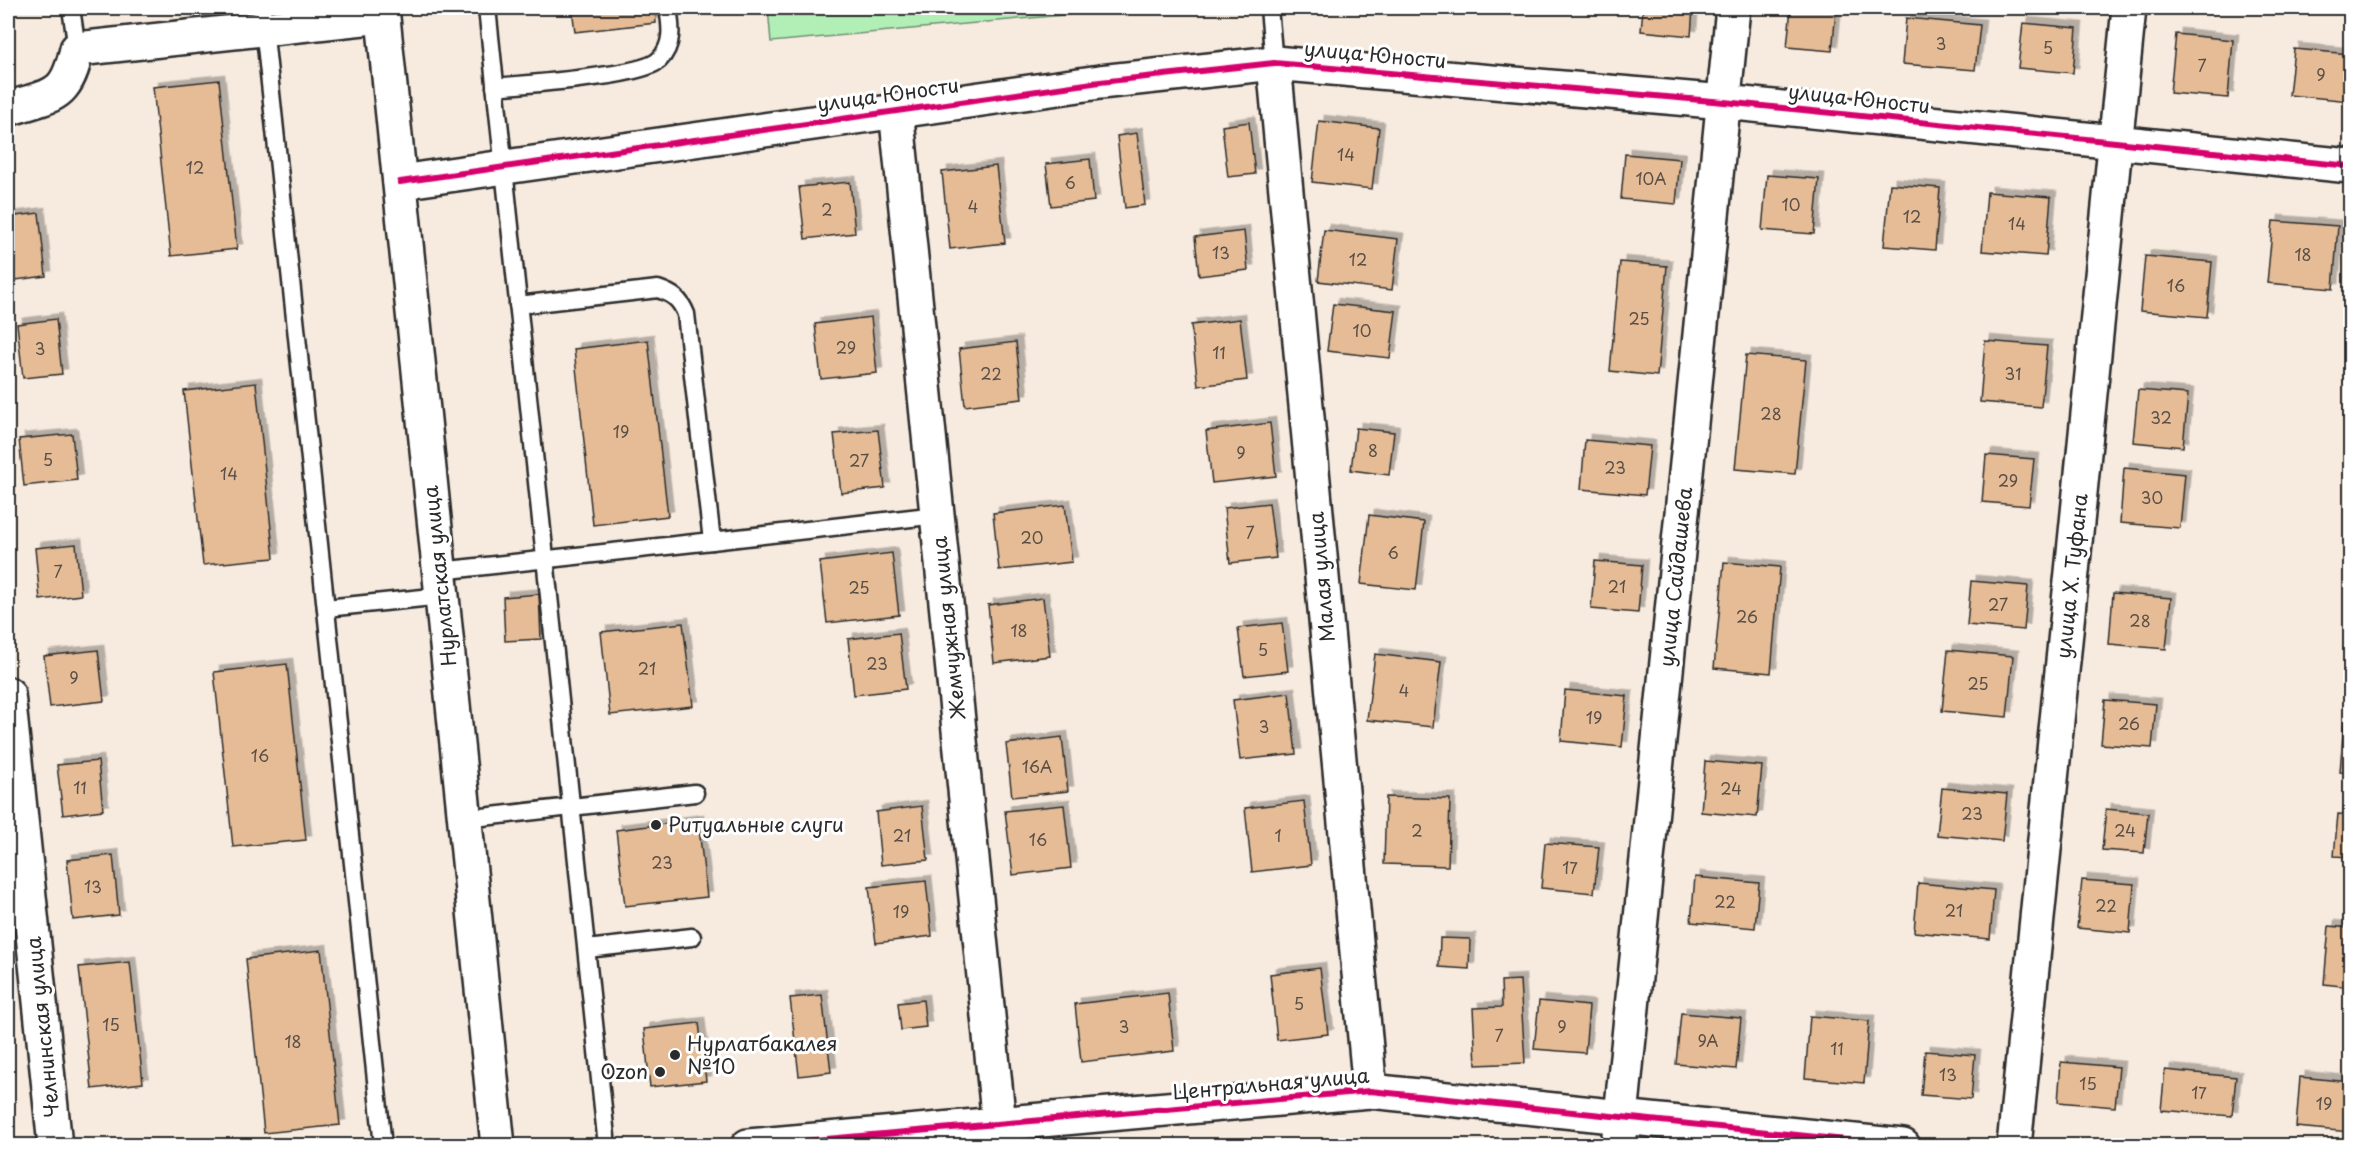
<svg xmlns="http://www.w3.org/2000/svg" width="2358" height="1153" font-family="'Playpen Sans',sans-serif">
  <defs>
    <filter id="shadow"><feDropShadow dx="5.5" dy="-5.5" stdDeviation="0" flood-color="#0004"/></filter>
  </defs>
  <rect width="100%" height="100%" fill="#f7ebdf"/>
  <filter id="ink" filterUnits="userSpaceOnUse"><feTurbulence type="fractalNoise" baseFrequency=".0167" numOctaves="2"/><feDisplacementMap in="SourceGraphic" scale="12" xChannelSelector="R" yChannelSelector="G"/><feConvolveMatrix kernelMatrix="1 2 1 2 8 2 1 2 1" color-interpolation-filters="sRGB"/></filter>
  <g filter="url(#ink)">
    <path fill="#b1efb6" stroke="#6e8d70" stroke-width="1.5" d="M768 8H1140L771 42Z"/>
    <g fill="#e5bc95" stroke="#2b2b2b" stroke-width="1.5" filter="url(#shadow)">
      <path d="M572 8H655L656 23 575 32Z"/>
      <path d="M1643 8H1693L1691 36 1641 31Z"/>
      <path d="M1791 8 1836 12 1832 51 1787 47Z"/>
      <path d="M1906 18 1980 25 1975 70 1902 64Z"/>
      <path d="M2023 23 2077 28 2073 73 2018 68Z"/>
      <path d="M2176 34 2233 40 2228 98 2170 93Z"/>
      <path d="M2294 49 2350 54V101L2289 95Z"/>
      <path d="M219 80 237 249 171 256 153 87Z"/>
      <path d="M1319 121 1379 128 1372 189 1312 182Z"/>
      <path d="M1249 122 1255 174 1228 177 1222 126Z"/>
      <path d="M1137 133 1145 205 1125 208 1117 136Z"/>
      <path d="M1625 154 1680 159 1676 204 1621 199Z"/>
      <path d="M1090 159 1094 201 1051 206 1046 164Z"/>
      <path d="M996 166 1005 243 950 249 942 172Z"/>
      <path d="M1767 175 1819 179 1814 234 1762 230Z"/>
      <path d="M850 182 855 233 805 239 799 187Z"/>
      <path d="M1890 184 1940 188 1935 250 1884 246Z"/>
      <path d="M1987 192 2051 197 2046 256 1982 251Z"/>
      <path d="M39 213 46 276 8 281V217Z"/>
      <path d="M2273 221 2338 226 2333 289 2267 283Z"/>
      <path d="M1324 230 1398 239 1392 290 1318 281Z"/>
      <path d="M1244 231 1248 270 1199 276 1195 237Z"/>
      <path d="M2145 256 2212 262 2207 317 2140 311Z"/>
      <path d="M1620 262 1667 266 1657 376 1610 371Z"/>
      <path d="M1333 304 1396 311 1390 358 1327 351Z"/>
      <path d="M871 317 877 373 821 379 815 324Z"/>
      <path d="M56 319 62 374 23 378 17 324Z"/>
      <path d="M1240 319 1247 380 1198 386 1191 325Z"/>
      <path d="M648 340 668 516 593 525 574 349Z"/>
      <path d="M1985 341 2047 346 2041 407 1980 402Z"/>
      <path d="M1016 342 1022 399 965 406 959 349Z"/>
      <path d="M1746 355 1806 360 1795 474 1735 469Z"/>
      <path d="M256 383 274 558 203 565 184 391Z"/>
      <path d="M2138 390 2188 394 2183 447 2133 442Z"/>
      <path d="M1270 423 1276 476 1212 483 1206 431Z"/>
      <path d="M1356 428 1394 432 1389 475 1351 470Z"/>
      <path d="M878 430 885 488 841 493 834 434Z"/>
      <path d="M72 434 77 480 24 486 19 439Z"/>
      <path d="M1585 440 1650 446 1645 495 1581 489Z"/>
      <path d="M1986 455 2034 459 2029 506 1982 502Z"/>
      <path d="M2124 468 2185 474 2180 528 2120 523Z"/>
      <path d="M1269 503 1276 558 1230 563 1224 508Z"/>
      <path d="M1065 505 1072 562 999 570 993 513Z"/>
      <path d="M1369 515 1424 522 1416 590 1361 584Z"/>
      <path d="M76 544 81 595 40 600 35 548Z"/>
      <path d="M892 553 899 615 827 623 820 562Z"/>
      <path d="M1595 561 1642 565 1638 613 1591 609Z"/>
      <path d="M1724 562 1780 567 1771 673 1714 668Z"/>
      <path d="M1971 581 2028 586 2024 630 1967 625Z"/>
      <path d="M2113 593 2171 598 2166 649 2109 644Z"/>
      <path d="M539 594 541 639 505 641 503 597Z"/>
      <path d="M1043 598 1050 656 994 663 988 605Z"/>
      <path d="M683 623 693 706 610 715 601 632Z"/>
      <path d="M1282 623 1288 671 1244 676 1238 628Z"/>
      <path d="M899 633 906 689 854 695 848 639Z"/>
      <path d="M98 650 104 701 50 707 44 656Z"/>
      <path d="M1948 650 2013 656 2007 717 1942 711Z"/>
      <path d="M1375 654 1441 662 1433 727 1367 720Z"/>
      <path d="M287 664 306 840 233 847 214 672Z"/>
      <path d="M1565 690 1627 696 1622 747 1561 741Z"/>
      <path d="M1289 693 1296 754 1240 760 1233 700Z"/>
      <path d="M2105 700 2156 704 2152 748 2101 744Z"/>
      <path d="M2344 721 2350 722V773L2340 772Z"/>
      <path d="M1062 737 1068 791 1012 797 1006 744Z"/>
      <path d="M98 761 103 810 63 815 57 765Z"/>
      <path d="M1705 761 1762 766 1757 817 1701 812Z"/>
      <path d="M1942 788 2007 794 2002 841 1937 835Z"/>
      <path d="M1386 797 1450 799 1448 866 1384 864Z"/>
      <path d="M1304 801 1311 865 1252 872 1245 808Z"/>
      <path d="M1064 805 1071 868 1013 875 1005 811Z"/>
      <path d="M922 806 928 860 881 865 876 812Z"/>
      <path d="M2106 809 2148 813 2144 853 2102 850Z"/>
      <path d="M2338 814 2350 815V857L2334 856Z"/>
      <path d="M698 820 707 897 625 906 616 830Z"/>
      <path d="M1545 843 1599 847 1594 893 1541 888Z"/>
      <path d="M113 855 119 915 73 920 67 860Z"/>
      <path d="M1695 877 1759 883 1755 928 1691 922Z"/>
      <path d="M2082 880 2134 884 2130 933 2077 928Z"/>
      <path d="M926 881 932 936 876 943 869 887Z"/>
      <path d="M1918 883 1994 890 1990 939 1914 932Z"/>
      <path d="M2329 926 2350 928V987L2324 984Z"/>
      <path d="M1440 938 1470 939 1469 969 1439 967Z"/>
      <path d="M321 950 340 1125 264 1133 246 959Z"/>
      <path d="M130 962 143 1083 92 1089 79 967Z"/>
      <path d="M1320 968 1328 1034 1277 1040 1270 974Z"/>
      <path d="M1520 980 1525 1063 1476 1065 1473 1008 1502 1007 1501 981Z"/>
      <path d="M1168 993 1174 1051 1081 1062 1075 1004Z"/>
      <path d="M822 995 831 1072 799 1076 790 998Z"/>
      <path d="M923 1000 926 1027 901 1030 898 1003Z"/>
      <path d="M1539 1001 1589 1006 1585 1053 1534 1049Z"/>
      <path d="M1681 1013 1741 1018 1736 1069 1676 1064Z"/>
      <path d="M1810 1016 1869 1021 1864 1083 1805 1078Z"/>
      <path d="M699 1023 706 1081 650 1087 644 1029Z"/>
      <path d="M1925 1051 1975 1055 1971 1099 1921 1095Z"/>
      <path d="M2061 1062 2119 1067 2115 1107 2058 1102Z"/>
      <path d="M2165 1070 2236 1077 2232 1116 2161 1110Z"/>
      <path d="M2300 1077 2350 1082V1132L2296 1127Z"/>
    </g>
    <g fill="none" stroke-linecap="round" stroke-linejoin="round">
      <defs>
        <g id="service">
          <path d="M71 8 77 49"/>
          <path d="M262 8 383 1146"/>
          <path d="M487 8 607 1146"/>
          <path d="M1269 8 1274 63"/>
          <path d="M495 87C525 84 642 77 659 60 674 45 671 26 668 8"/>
          <path d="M712 541 937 515"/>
          <path d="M440 571 712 541 686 314C680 299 673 294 658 289L518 305"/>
          <path d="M326 608 442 596"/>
          <path d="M465 819 695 793"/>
          <path d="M587 949 692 937"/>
        </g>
        <g id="minor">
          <path d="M1274 63 1370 1091"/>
          <path d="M8 109C52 94 66 100 77 49L382 16"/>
          <path d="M896 110 1001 1144"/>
          <path d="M400 182 1100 82 1274 63 1724 102 2350 166"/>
          <path d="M8 694 55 1146"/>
          <path d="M748 1146 1370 1091 1903 1146"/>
          <path d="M1618 1146 1733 8"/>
          <path d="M2014 1146 2129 8"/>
        </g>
        <path id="primary" d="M382 8 498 1146"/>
      </defs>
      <use href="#service" stroke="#2b2b2b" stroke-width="21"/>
      <use href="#minor" stroke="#2b2b2b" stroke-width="38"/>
      <use href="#primary" stroke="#2b2b2b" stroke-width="38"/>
      <use href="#service" stroke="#fff" stroke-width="16"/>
      <use href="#minor" stroke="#fff" stroke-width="33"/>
      <use href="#primary" stroke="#fff" stroke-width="33"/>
      <defs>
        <g id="cycleway">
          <path d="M400 182 1100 82 1274 63 1724 102 2350 166"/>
          <path d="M748 1146 1370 1091 1903 1146"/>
        </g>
      </defs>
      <use href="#cycleway" stroke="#fff" stroke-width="10"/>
      <use href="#cycleway" stroke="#d6006c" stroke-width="6"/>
    </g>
  </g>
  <g fill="#2b2b2b" stroke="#fff" stroke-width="2">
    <circle cx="656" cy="825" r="6"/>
    <circle cx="675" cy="1055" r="6"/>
    <circle cx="660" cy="1072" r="6"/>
  </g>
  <g text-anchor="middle" stroke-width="6" stroke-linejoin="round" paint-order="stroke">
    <g font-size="16" fill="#5a4f46">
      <text x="1941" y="50">3</text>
      <text x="2048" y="54">5</text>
      <text x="2202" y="72">7</text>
      <text x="2321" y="81">9</text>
      <text x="1346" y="161">14</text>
      <text x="195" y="174">12</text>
      <text x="1651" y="185">10А</text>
      <text x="1070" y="189">6</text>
      <text x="1791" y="211">10</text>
      <text x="973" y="213">4</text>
      <text x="827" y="216">2</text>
      <text x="1912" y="223">12</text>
      <text x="2017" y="230">14</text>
      <text x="1221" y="259">13</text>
      <text x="2303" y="261">18</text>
      <text x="1358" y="266">12</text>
      <text x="2176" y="292">16</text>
      <text x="1639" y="325">25</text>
      <text x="1362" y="337">10</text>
      <text x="846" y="354">29</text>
      <text x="40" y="355">3</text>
      <text x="1219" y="359">11</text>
      <text x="991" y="380">22</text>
      <text x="2013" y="380">31</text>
      <text x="1771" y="420">28</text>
      <text x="2161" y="424">32</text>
      <text x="621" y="438">19</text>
      <text x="1373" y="457">8</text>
      <text x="1241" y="459">9</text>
      <text x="48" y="466">5</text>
      <text x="859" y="467">27</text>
      <text x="1615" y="474">23</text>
      <text x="229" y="480">14</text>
      <text x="2008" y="487">29</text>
      <text x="2152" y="504">30</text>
      <text x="1250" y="539">7</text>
      <text x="1032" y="544">20</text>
      <text x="1393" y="559">6</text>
      <text x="58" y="578">7</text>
      <text x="1617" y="593">21</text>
      <text x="859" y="594">25</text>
      <text x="1998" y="611">27</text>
      <text x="1747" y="623">26</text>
      <text x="2140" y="627">28</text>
      <text x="1019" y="637">18</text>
      <text x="1263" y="656">5</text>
      <text x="877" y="670">23</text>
      <text x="647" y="675">21</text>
      <text x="74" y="684">9</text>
      <text x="1978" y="690">25</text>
      <text x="1404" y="697">4</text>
      <text x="1594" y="724">19</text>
      <text x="2129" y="730">26</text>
      <text x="1264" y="733">3</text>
      <text x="260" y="762">16</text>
      <text x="1037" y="773">16А</text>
      <text x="80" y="794">11</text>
      <text x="1731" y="795">24</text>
      <text x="1972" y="820">23</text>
      <text x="1417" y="837">2</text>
      <text x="2125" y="837">24</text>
      <text x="902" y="842">21</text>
      <text x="1278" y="842">1</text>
      <text x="1038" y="846">16</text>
      <text x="662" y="869">23</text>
      <text x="1570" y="874">17</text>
      <text x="93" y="893">13</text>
      <text x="1725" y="908">22</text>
      <text x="2106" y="912">22</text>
      <text x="1954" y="917">21</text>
      <text x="901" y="918">19</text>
      <text x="1299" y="1010">5</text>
      <text x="111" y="1031">15</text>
      <text x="1124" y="1033">3</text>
      <text x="1562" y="1033">9</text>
      <text x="1499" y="1042">7</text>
      <text x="1708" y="1047">9А</text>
      <text x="293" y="1048">18</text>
      <text x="1837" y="1055">11</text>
      <text x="1948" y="1081">13</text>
      <text x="2088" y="1090">15</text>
      <text x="2199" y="1099">17</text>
      <text x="2324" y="1110">19</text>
    </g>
    <g font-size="20" fill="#2b2b2b" stroke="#fff">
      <text transform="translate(1375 55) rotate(5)" y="7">улица Юности</text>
      <text transform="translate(888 95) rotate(-8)" y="7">улица Юности</text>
      <text transform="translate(1859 99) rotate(6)" y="7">улица Юности</text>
      <text transform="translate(440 576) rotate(-96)" y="7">Нурлатская улица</text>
      <text transform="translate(2072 576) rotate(-84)" y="7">улица Х. Туфана</text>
      <text transform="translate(1322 577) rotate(-95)" y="7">Малая улица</text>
      <text transform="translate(1676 577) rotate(-84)" y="7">улица Сайдашева</text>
      <text transform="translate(949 628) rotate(-96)" y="7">Жемчужная улица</text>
      <text transform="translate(43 1027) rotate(-96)" y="7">Челнинская улица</text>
      <text transform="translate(1271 1084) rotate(-5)" y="7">Центральная улица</text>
    </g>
    <g font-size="20" fill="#2b2b2b" stroke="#fff" text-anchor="start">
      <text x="668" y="832">Ритуальные слуги</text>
      <text x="687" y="1051">Нурлатбакалея<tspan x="687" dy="23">№10</tspan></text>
      <text x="648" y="1079" text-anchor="end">Ozon</text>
    </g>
  </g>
  <rect width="2358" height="1153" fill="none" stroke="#fff" stroke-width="30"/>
  <rect x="15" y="15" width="2328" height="1123" fill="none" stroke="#2b2b2b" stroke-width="2" filter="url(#ink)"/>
</svg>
